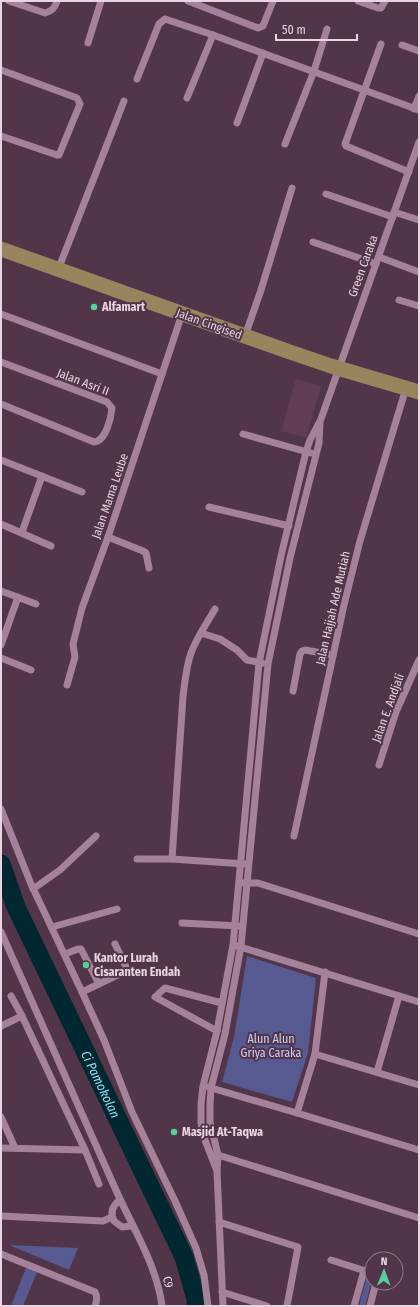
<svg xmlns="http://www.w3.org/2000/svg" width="420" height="1307" font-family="'Fira Sans Condensed',sans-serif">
  <rect width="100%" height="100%" fill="#533549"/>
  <path fill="#603c55" d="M296 379 321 386 306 438 281 431Z"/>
  <g fill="#565a90">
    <path d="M247 956 316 978 308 1053 292 1102 222 1082 234 1037Z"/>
    <path d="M9 1245 78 1248 69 1270Z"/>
    <path d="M26 1268 37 1272 23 1306H11Z"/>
    <path d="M367 1276 372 1277V1281L365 1306H359Z"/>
  </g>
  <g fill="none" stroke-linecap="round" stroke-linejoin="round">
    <path stroke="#012731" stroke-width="19" id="s1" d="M1 864 16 907 184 1257 196 1299V1306"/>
    <g stroke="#a58299" stroke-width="7">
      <path d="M9 1 45 13C52 11 55 8 57 1"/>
      <path d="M188 1 258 28 263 26 273 1"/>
      <path d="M358 1 378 8H381L385 1"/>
      <path d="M88 43 101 1"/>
      <path d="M381 44 345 144 346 146 409 172"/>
      <path d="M402 45 419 51"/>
      <path d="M1 70 77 98 80 104 59 155H57L1 136"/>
      <path d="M137 79 159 24 165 19 213 35 419 110"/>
      <path d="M187 98 213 35"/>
      <path d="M414 109 419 96"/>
      <path d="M237 123 263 53"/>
      <path d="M285 144 314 71 327 29"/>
      <path d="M326 194 393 217"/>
      <path d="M394 212 419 220"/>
      <path d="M313 242 376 264"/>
      <path d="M379 257 419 272"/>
      <path d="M58 270 124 101"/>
      <path d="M399 300 419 306"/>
      <path d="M1 314 162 374"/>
      <path d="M245 336 261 290 292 188"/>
      <path d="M1 362 107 402 112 408C111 418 106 441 94 442L1 404"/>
      <path d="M243 434 311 453"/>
      <path d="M1 460 82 492"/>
      <path d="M209 507 289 526"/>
      <path d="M1 524 51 546"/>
      <path d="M22 532 42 476"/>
      <path d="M108 537 143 551 146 553 149 568"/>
      <path d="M1 591 36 604"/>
      <path d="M201 633 220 639 237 650 247 660 262 663"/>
      <path d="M1 645 18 597"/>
      <path d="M1 658 31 670"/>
      <path d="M67 685 75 657 73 644 82 608 108 537 182 314"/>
      <path d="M293 691 300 654 302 651 305 650 333 655"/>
      <path d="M379 765 396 712 419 660"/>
      <path d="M1 809 31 884 82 992 104 1040 132 1112 175 1201 196 1248 204 1275 208 1306"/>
      <path d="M294 836 344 605 360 541 406 388"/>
      <path d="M137 859H172L245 864"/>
      <path d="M172 859 183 696C185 682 186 667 191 653 197 637 207 623 215 609"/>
      <path d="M243 883H258L419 934"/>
      <path d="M33 889 60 870 96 836"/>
      <path d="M182 923 239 926"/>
      <path d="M52 927 117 909"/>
      <path d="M1 932C39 1018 77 1103 115 1188 131 1225 157 1265 162 1306"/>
      <path d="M237 946 419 1002"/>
      <path d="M65 954 78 949H81L99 984"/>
      <path d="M82 992 126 971V967L115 944"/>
      <path d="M11 996 22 1016 85 1150"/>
      <path d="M1 1026 22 1016"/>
      <path d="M217 1031 155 997 165 988 222 1003"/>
      <path d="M315 1054 419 1085"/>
      <path d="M377 1072 399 996"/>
      <path d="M208 1087 297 1113 419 1150"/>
      <path d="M297 1113 315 1054 325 972"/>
      <path d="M1 1117 15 1148"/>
      <path d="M1 1148 85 1150 99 1184"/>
      <path d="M215 1155H218L419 1218"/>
      <path d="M217 1171 205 1140 201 1123V1104L203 1086 217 1031 233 945 259 663 281 556 306 452 310 440 321 419 419 142"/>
      <path d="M120 1200C112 1206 110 1213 114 1221L122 1227 132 1226"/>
      <path d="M1 1216 103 1221 112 1217"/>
      <path d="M219 1222 298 1247 287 1306"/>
      <path d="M1 1254 95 1292C98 1297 97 1301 95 1306"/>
      <path d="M383 1259 384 1257"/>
      <path d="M331 1260 372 1273"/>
      <path d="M222 1292 267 1306"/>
      <path d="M223 1306 217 1171 218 1155 210 1122V1105L211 1088 225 1034 241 946 268 664 290 558 319 443 320 423"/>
      <path d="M354 1306 364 1271"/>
      <path d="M370 1306 376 1283"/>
    </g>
    <path stroke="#9a845e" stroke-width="15" d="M1 249 287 351 331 366 419 392"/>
  </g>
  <g fill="#54d396" stroke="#533549" stroke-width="1.5">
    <circle cx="94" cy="307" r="4"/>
    <circle cx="86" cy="965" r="4"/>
    <circle cx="174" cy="1132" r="4"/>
  </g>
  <g text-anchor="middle" stroke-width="4" stroke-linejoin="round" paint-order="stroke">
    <g font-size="12" fill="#e8d5e1" stroke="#533549">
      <text transform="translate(363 266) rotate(-70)" y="4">Green Caraka</text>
      <text transform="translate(209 324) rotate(20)" y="4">Jalan Cingised</text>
      <text transform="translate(83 382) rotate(21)" y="4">Jalan Asri II</text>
      <text transform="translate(110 496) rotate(-71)" y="4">Jalan Mama Leube</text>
      <text transform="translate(333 608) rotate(-77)" y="4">Jalan Hajjah Ade Mutiah</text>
      <text transform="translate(388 708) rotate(-70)" y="4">Jalan E. Andjali</text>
      <text transform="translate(168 1282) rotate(75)" y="4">C9</text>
    </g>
    <g font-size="12" font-weight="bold" fill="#e8d5e1" stroke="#533549" text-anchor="start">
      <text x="102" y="311">Alfamart</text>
      <text x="94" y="962">Kantor Lurah<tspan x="94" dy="14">Cisaranten Endah</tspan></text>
      <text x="182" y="1136">Masjid At-Taqwa</text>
    </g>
    <g font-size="12" fill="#cad0f9" stroke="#533549">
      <text x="271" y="1043">Alun Alun<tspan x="271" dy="14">Griya Caraka</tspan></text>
    </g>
    <g font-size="13" font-style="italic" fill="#91e2fa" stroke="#533549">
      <text dy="5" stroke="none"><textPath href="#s1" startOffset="242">Ci Pamokolan</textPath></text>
    </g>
  </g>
  <rect width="420" height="1307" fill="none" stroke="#e8d5e1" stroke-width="4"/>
  <g transform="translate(384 1271) rotate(1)"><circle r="19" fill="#533549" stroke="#8f7586"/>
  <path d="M0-3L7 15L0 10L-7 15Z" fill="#54d396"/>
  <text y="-6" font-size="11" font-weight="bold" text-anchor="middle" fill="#e8d5e1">N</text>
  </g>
  <path d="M276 34v6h81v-6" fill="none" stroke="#e8d5e1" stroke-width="2"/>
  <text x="282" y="34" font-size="12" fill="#e8d5e1" stroke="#533549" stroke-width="3" paint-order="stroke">50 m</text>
</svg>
